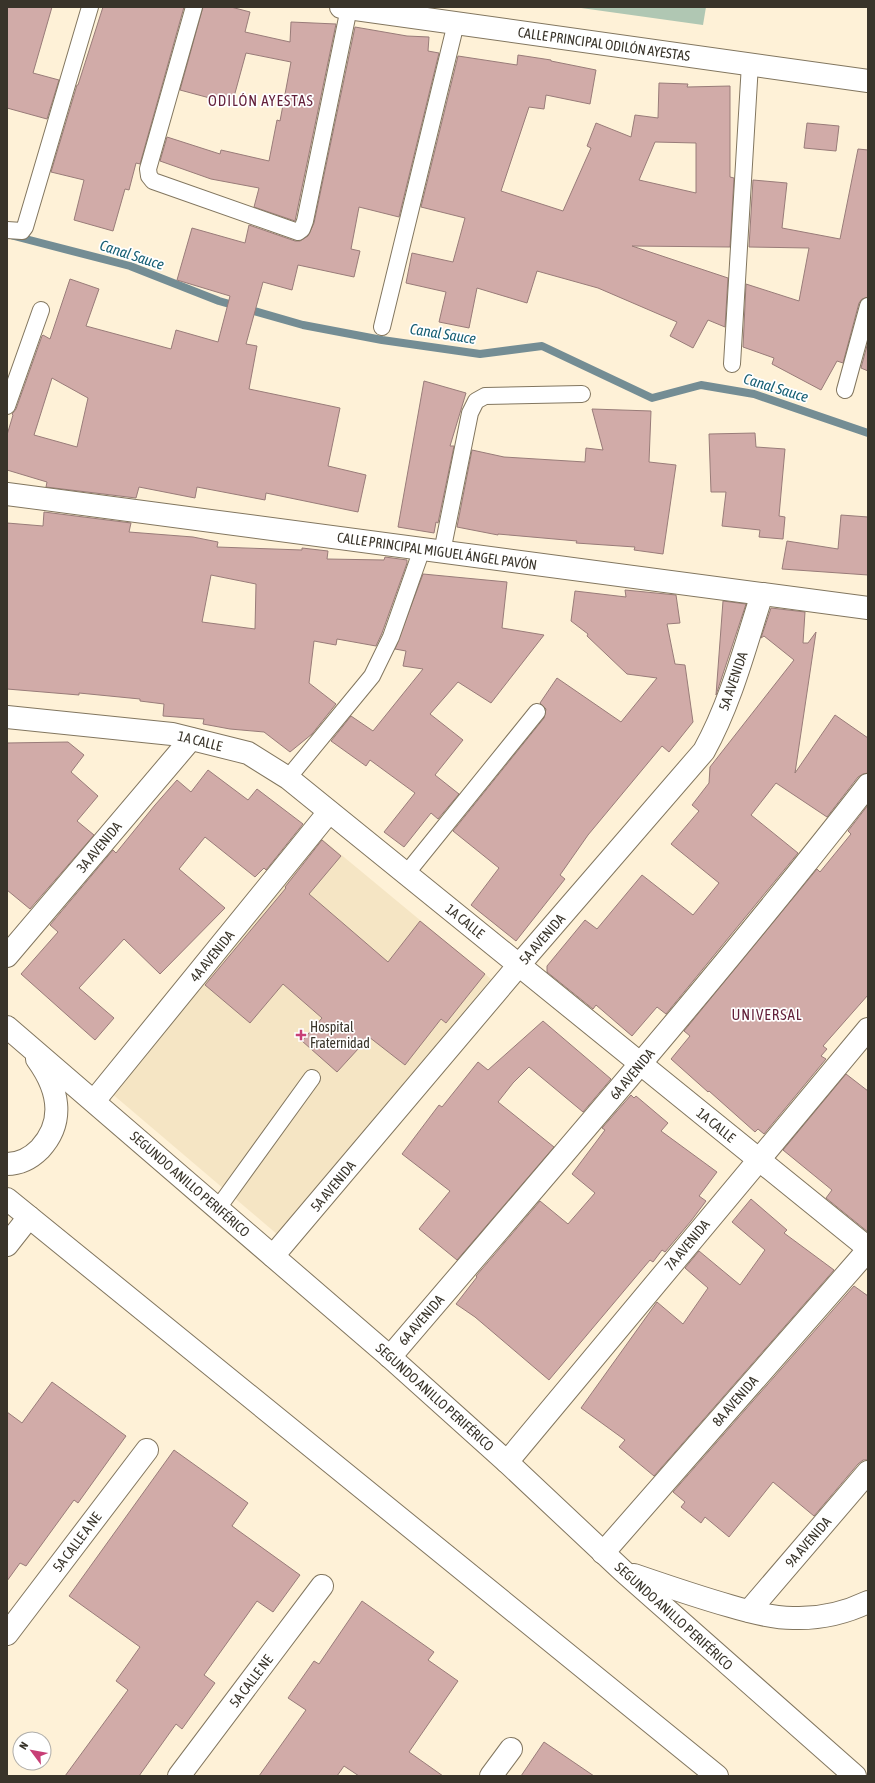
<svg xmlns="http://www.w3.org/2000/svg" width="875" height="1783" font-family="'Asap Condensed',sans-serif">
  <rect width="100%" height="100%" fill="#fef1d7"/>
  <path fill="#f5e5c4" d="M321 838 491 979 278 1235 110 1092Z"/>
  <path fill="#b0c7b3" d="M574 7H706L703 25Z"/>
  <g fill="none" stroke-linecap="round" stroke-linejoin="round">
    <path stroke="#748d94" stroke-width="8" d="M14 236 130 266 219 301 303 325 382 340 480 354 542 346 652 398 701 385 754 394 868 433"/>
  </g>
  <g fill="#d1aba8" stroke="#997c79" fill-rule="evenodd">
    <path d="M7 7H52L33 73 59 80 47 119 7 108Z"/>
    <path d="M103 7H184L140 164 136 163 129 190 125 189 113 231 74 220 84 180 51 172 77 85H78Z"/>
    <path d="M203 7H231L250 12 245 32 290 42 291 22 336 24 295 221 254 207 259 188 211 179 160 161 167 137 220 154 221 150 269 161 277 120 280 121 291 62 246 53 232 104 180 90Z"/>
    <path d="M355 27 407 36 429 37 428 51 439 53 399 217 359 207 351 249 360 251 354 277 298 265 292 290 263 282 246 344 257 346 249 389 340 408 328 466 366 475 358 512 266 493 265 500 197 487 195 498 139 487 136 498 46 487 47 482 7 470V435L13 415 12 414 16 409 42 336 43 335 50 339 70 279 99 289 86 326 171 349 176 330 218 342 230 296 177 280 192 228 245 243 249 225 295 241H300L308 236 314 223ZM52 378 88 398 77 447 34 435Z"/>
    <path d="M518 55 551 60V61L596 70 590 104 546 95 544 109 529 107 501 191 563 211 591 148 587 146 596 123 631 137 635 115 658 118 659 83 688 84 687 87 730 86V177L734 178 730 247 632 246 728 278 725 327 708 320 693 348 670 336 677 322 598 288 537 271 527 303 477 288 469 328 439 322 446 292 406 283 412 253 453 262 465 218 421 207 458 56 517 65ZM655 142 696 143V193L639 180Z"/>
    <path d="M807 123 839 126 836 151 804 148Z"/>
    <path d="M858 149 868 150V297L862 299 859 303 843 363 837 361 821 390 772 364 774 358 743 347 746 284 799 301 809 248 749 247 753 180 787 183 782 228 840 239Z"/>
    <path d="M868 342V371L861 368Z"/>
    <path d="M424 381 466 393 450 446H454L438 523 436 522 434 533 398 527Z"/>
    <path d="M592 409 651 411 649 462 676 465 663 554 634 550 635 547 576 543 577 541 498 534V535L457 527 472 450 504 457 585 462 586 448 603 450Z"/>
    <path d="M755 433 756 447 785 449 779 516 785 517 783 539 759 537 760 530 722 526 726 492H711L709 434Z"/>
    <path d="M44 512 131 523 129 532 193 537 218 542 217 547 302 550V548L328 551 327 559 384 560 385 557 407 560V563L382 633 376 646 337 639 336 645 314 641 309 683 336 704 312 734 290 752 264 732 230 729 203 724 204 719 163 716 164 704 140 701V699L79 693V695L7 689V523L43 526ZM211 575 256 584 255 629 202 622Z"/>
    <path d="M841 515 868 517V575L782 569 787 541 838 549Z"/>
    <path d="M423 574 507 582 502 628 544 635 491 703 458 682 430 714 463 740 435 775 459 794 438 819 431 813 404 847 384 832 415 793 370 760 366 766 331 741 351 716 373 731 423 669 403 666 406 651 395 649Z"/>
    <path d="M625 590 676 595 680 623 667 624 675 664 685 665 693 722 669 752 662 746 588 835 560 875 565 879 516 941 471 905 499 868 453 831 544 718 546 709 540 703 557 678 621 722 657 678 627 674 587 636 588 634 571 621 575 591 626 597Z"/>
    <path d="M723 601 746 604 716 695Z"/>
    <path d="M771 608 805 612 803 643H808L816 632 795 773 835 715 868 738V773L863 774 858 777 827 817 776 783 751 815 798 853 666 1014 657 1007 632 1036 596 1005 593 1009 547 972V966L585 920 597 929 642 875 693 915 719 883 671 844 699 811 692 805 709 783 710 767 794 660 764 636 761 638Z"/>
    <path d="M68 742 84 755 71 772 98 796 77 821 94 835 30 909 7 890V743Z"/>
    <path d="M208 770 248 800 257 789 303 824 266 870 264 868 255 877 205 837 179 869 225 908 160 974 124 939 79 988 114 1018 95 1040 21 974 58 932 50 925 113 850 116 853 155 805 177 780 191 792Z"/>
    <path d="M868 805V995L823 1046 827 1049 821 1056 826 1059 764 1134 758 1129 755 1132 709 1091 708 1092 671 1059 690 1036 684 1031 817 869 820 872 851 834 848 831Z"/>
    <path d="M322 840 341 856 309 894 388 962 420 921 485 974 446 1023 441 1019 405 1065 369 1037 337 1072 302 1041 322 1018 283 984 250 1023 205 985 286 888 285 887Z"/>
    <path d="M543 1021 611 1079 583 1112 529 1067 513 1083 498 1102 554 1147 457 1260 419 1229 450 1191 402 1154 439 1105 442 1107 478 1062 488 1070Z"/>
    <path d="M846 1074 868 1091V1232L826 1198 832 1190 783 1150Z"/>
    <path d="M631 1095 634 1098 636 1096 668 1123 661 1131 717 1172 699 1196 706 1201 691 1221 665 1252 662 1250 653 1262 650 1260 549 1380 475 1317 456 1304 477 1277 476 1276 540 1201 568 1224 595 1193 572 1174 605 1130 602 1128Z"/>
    <path d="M751 1199 787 1230 784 1233 834 1270 654 1476 619 1447 625 1440 581 1408 657 1302 683 1324 708 1288 685 1268 699 1251 740 1285 765 1250 732 1222Z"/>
    <path d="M854 1286 868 1296V1460H863L858 1464 814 1516 773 1482 729 1537 705 1517 701 1523 681 1507 685 1502 673 1492Z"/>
    <path d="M52 1382 126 1436 78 1503 74 1500 26 1566 20 1563 7 1581V1412L22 1423Z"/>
    <path d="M174 1450 248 1503 232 1526 300 1575 273 1612 257 1601 204 1675 215 1683 182 1729 176 1724 139 1776H65L128 1690 116 1681 140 1647 69 1596Z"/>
    <path d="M362 1601 434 1652 428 1660 458 1681 409 1752 443 1776H359L344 1766 337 1776H259L306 1710 288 1698 314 1661 319 1664Z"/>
    <path d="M544 1742 594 1776H521Z"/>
  </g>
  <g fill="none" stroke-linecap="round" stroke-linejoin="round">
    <defs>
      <g id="service">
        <path d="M194 7 148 169 149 176 153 181 298 232 302 229 305 221 349 8"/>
        <path d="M7 230 22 231 25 227 90 7"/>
        <path d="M382 327 456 23"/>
        <path d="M732 364 750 64"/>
        <path d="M845 390 868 306"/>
        <path d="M7 406 41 310"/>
        <path d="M442 552 470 413 476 401 485 396 582 394"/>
        <path d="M288 778 372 676 391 637 422 549"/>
        <path d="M406 874 537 712"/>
        <path d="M218 1208 312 1078"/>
      </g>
      <g id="minor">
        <path d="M341 7 868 81"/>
        <path d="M7 494 868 608"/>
        <path d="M7 717 172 734 248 753 288 778 868 1248"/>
        <path d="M7 956 191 739"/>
        <path d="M94 1101 329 812"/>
        <path d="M7 1245 29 1217"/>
        <path d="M273 1256 519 965 704 751C731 702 745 647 762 594"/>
        <path d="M390 1357C551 1168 715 981 868 785"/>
        <path d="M507 1462 868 1029"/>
        <path d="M603 1553 868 1250"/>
        <path d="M749 1611 868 1472"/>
        <path d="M7 1634 147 1450"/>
        <path d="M179 1776 322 1586"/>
        <path d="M491 1776 511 1749"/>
      </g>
      <g id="primary">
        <path d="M7 1027 390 1357 507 1462 623 1571 855 1776"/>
        <path d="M7 1164C20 1164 31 1158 40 1149 66 1121 58 1088 37 1059"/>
        <path d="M7 1199 717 1776"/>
        <path d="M634 1575C666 1586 698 1597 730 1606 750 1612 772 1618 793 1618 819 1619 845 1613 868 1602"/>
      </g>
    </defs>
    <use href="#service" stroke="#82765f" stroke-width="18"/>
    <use href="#minor" stroke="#82765f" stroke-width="24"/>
    <use href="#primary" stroke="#82765f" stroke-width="24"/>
    <use href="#service" stroke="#fff" stroke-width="16"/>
    <use href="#minor" stroke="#fff" stroke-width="22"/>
    <use href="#primary" stroke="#fff" stroke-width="22"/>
  </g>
  <path fill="#c83e76" stroke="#fff" stroke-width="1.5" d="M299 1029h4v4h4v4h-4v4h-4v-4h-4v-4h4z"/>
  <g text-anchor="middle" stroke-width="3.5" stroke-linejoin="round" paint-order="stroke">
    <g font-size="14" fill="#39342a" stroke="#fff">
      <text transform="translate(604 44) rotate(8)" y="5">CALLE PRINCIPAL ODILÓN AYESTAS</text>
      <text transform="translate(437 551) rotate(8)" y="5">CALLE PRINCIPAL MIGUEL ÁNGEL PAVÓN</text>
      <text transform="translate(733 681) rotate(-71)" y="5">5A AVENIDA</text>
      <text transform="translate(200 741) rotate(14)" y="5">1A CALLE</text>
      <text transform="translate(99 847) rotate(-50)" y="5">3A AVENIDA</text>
      <text transform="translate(465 921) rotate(39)" y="5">1A CALLE</text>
      <text transform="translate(542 939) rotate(-49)" y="5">5A AVENIDA</text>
      <text transform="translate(212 956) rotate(-51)" y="5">4A AVENIDA</text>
      <text transform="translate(632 1074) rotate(-50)" y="5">6A AVENIDA</text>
      <text transform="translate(716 1125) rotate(39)" y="5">1A CALLE</text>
      <text transform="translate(190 1184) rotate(41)" y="5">SEGUNDO ANILLO PERIFÉRICO</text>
      <text transform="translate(333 1186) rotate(-50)" y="5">5A AVENIDA</text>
      <text transform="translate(687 1245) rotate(-50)" y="5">7A AVENIDA</text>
      <text transform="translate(421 1320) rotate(-49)" y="5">6A AVENIDA</text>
      <text transform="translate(435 1397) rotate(42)" y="5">SEGUNDO ANILLO PERIFÉRICO</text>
      <text transform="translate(735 1401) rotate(-49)" y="5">8A AVENIDA</text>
      <text transform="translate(77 1542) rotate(-53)" y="5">5A CALLE A NE</text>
      <text transform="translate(808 1542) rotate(-49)" y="5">9A AVENIDA</text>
      <text transform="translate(674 1616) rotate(42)" y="5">SEGUNDO ANILLO PERIFÉRICO</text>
      <text transform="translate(251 1681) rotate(-53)" y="5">5A CALLE NE</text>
    </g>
    <g font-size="14" fill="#39342a" stroke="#fff" text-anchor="start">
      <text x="310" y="1032">Hospital<tspan x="310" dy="16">Fraternidad</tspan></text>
    </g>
    <g font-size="15" letter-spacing="1" fill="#621f39" stroke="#fff">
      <text x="261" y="106">ODILÓN AYESTAS</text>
      <text x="767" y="1020">UNIVERSAL</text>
    </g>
    <g font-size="15" font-style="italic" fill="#165e73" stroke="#fff">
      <text transform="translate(132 255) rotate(18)" y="5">Canal Sauce</text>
      <text transform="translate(443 334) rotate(9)" y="5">Canal Sauce</text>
      <text transform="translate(776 388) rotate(17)" y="5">Canal Sauce</text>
    </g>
  </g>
  <rect width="875" height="1783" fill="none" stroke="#39342a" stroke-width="16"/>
  <g transform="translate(32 1751) rotate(302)"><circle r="19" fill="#ffffff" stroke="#b0aeaa"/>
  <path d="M0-3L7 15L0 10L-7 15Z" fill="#c83e76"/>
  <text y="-6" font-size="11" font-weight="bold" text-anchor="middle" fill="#39342a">N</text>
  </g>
</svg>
